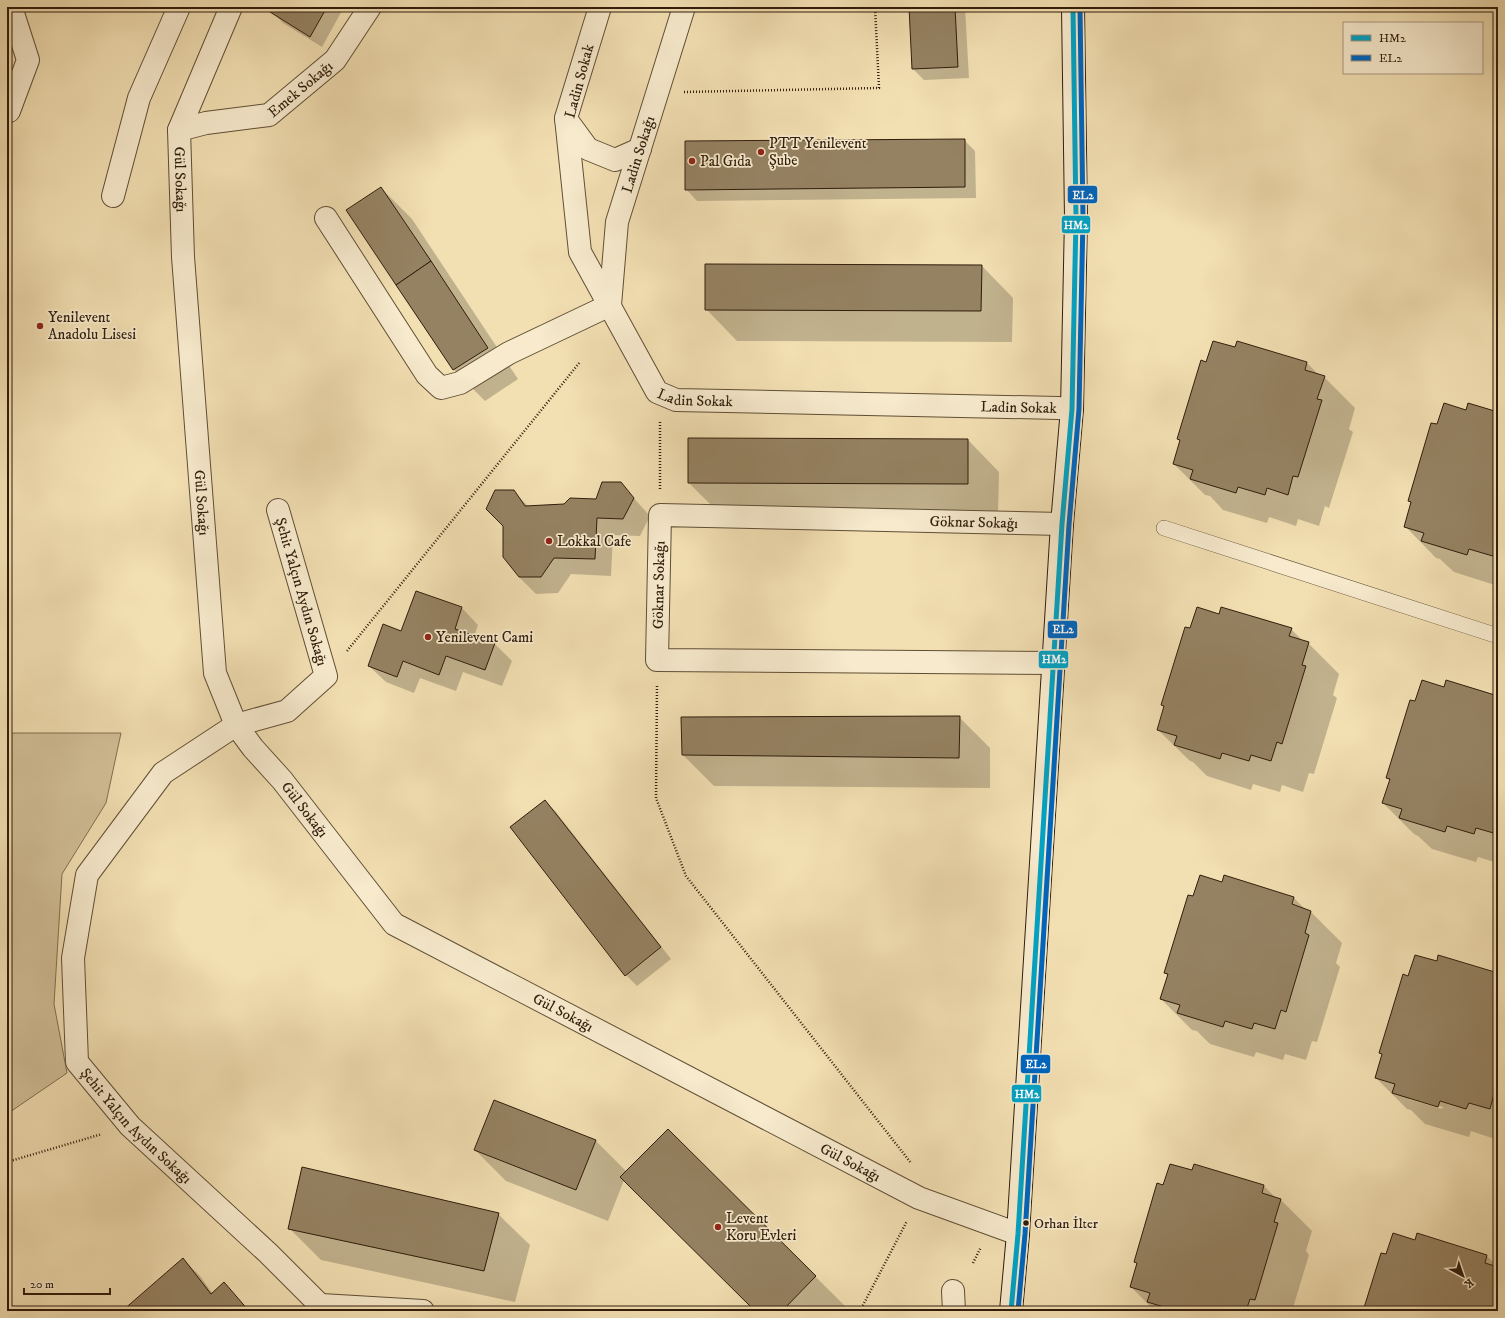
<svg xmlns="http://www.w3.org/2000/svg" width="1505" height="1318" font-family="'IM FELL DW Pica',serif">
  <rect width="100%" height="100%" fill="#f2dfb2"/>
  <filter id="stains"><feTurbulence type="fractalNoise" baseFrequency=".005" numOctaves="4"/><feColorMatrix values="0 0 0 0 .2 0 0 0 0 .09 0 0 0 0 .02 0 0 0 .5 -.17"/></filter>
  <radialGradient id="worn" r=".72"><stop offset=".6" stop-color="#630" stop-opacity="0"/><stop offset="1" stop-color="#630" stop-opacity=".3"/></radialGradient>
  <path fill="#d1be96" stroke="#806e50" d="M7 733H121L106 803 62 874 54 1004 67 1073 7 1114Z"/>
  <g fill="#0003" fill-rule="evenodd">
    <path d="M274 7H344L322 47 283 23 272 12Z"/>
    <path d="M910 7H965L969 78 924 80 913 69Z"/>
    <path d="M964 140 975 151 976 198 697 201 686 189Z"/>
    <path d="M381 188 412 219 518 379 485 401 454 370 347 211Z"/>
    <path d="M982 266 1013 298 1012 342 737 341 706 309Z"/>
    <path d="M1238 342 1307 363 1319 375 1324 377 1355 408 1349 429 1353 432 1329 508 1325 506 1319 526 1298 519 1296 526 1269 517 1267 523 1223 510 1210 496 1205 495 1174 464 1181 442 1178 438 1207 363 1236 349Z"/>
    <path d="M1466 411 1498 413V586L1454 572 1440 559 1436 558 1405 526 1412 504 1409 501 1438 425Z"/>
    <path d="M968 440 999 472 998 515 720 514 689 483Z"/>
    <path d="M620 483 650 516 640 536 613 535 611 576 571 574 558 593 536 594 519 577 513 491 529 507 564 505 597 500Z"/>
    <path d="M462 608 478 625 474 637 495 644 512 661 502 686 463 672 456 691 420 678 414 693 386 682 369 666 402 632Z"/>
    <path d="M1219 615 1291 629 1304 642 1308 643 1339 674 1333 695 1337 698 1314 774 1309 773 1303 792 1282 785 1280 792 1253 784 1251 790 1207 776 1193 762 1190 761 1158 730 1165 708 1162 705 1191 629Z"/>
    <path d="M1445 688 1498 697V863L1478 857 1476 862 1432 849 1418 836 1414 834 1383 803 1390 781 1387 778 1416 703Z"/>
    <path d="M959 717 990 748V788L714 786 683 755Z"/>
    <path d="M545 801 556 812 671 959 637 986 626 975Z"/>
    <path d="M1225 876 1294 898 1306 910 1311 912 1342 943 1336 963 1340 967 1317 1042 1312 1041 1306 1060 1285 1054 1283 1060 1256 1052 1254 1057 1210 1044 1197 1031 1192 1030 1161 999 1168 976 1165 973 1194 898 1223 883Z"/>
    <path d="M1437 962 1498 974V1140L1471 1131 1469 1137 1425 1124 1411 1110 1407 1109 1376 1078 1383 1056 1380 1053 1409 977ZM1409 1097 1443 1107 1442 1109 1409 1099Z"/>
    <path d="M494 1101 596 1141 627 1172 668 1130 847 1308 844 1311H756L624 1180 608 1221 506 1181 475 1150Z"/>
    <path d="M1192 1171 1264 1186 1277 1199 1281 1200 1312 1231 1306 1251 1309 1255 1292 1311H1155L1131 1287 1138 1264 1135 1262 1163 1186Z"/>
    <path d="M498 1214 530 1245 515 1302 321 1260 289 1228Z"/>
    <path d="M1417 1235 1487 1256 1498 1267V1311H1364L1387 1256 1416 1241Z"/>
    <path d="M183 1259 200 1276 213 1294 224 1284 250 1311H123Z"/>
  </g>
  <g fill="#958262" stroke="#301d0b">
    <path d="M273 7H327L310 37 270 12Z"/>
    <path d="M909 7H955L958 67 912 69Z"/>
    <path d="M965 139V187L685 190V141Z"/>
    <path d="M381 187 431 261 396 285 346 210Z"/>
    <path d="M431 261 488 348 453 370 396 285Z"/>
    <path d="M705 264 982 265 981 311 705 310Z"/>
    <path d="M1213 341 1235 347 1237 341 1307 362 1305 370 1325 376 1317 399 1322 400 1298 477 1293 476 1288 495 1267 488 1265 495 1238 487 1236 493 1190 479 1193 470 1173 464 1180 440 1177 439 1201 360 1206 362Z"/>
    <path d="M1444 403 1466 410 1468 403 1498 412V551L1496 557 1469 549 1467 555 1421 541 1424 533 1404 527 1411 502 1408 501 1431 423 1437 424Z"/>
    <path d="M688 438 968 439V484L688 483Z"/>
    <path d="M602 482H621L634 498 623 519 597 518 595 559 554 558 541 577H519L503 557V526L486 509 495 490H514L525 506 564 504 570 498 596 499Z"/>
    <path d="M416 591 462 607 455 629 495 643 485 670 446 656 439 675 403 661 397 677 368 666 383 624 401 631Z"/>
    <path d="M1197 607 1219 614 1221 607 1292 628 1289 636 1309 642 1302 665 1306 666 1282 744 1277 742 1271 761 1251 755 1249 761 1222 753 1220 759 1174 745 1177 736 1157 730 1164 706 1161 705 1185 627 1190 628Z"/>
    <path d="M1422 680 1444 687 1446 680 1498 696V830L1497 834 1476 828 1474 834 1447 826 1445 832 1399 818 1402 809 1382 803 1390 779 1386 778 1410 700 1415 701Z"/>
    <path d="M960 716 959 758 682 755 681 717Z"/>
    <path d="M545 800 661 947 625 976 510 827Z"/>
    <path d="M1200 875 1222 882 1224 875 1294 897 1292 904 1311 911 1305 933 1309 935 1286 1012 1281 1010 1275 1029 1254 1023 1252 1029 1225 1021 1223 1027 1177 1013 1180 1005 1160 999 1168 974 1164 973 1188 895 1193 896Z"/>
    <path d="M1415 955 1437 961 1438 955 1498 973V1091L1495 1090 1490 1109 1469 1103 1466 1109 1440 1101 1438 1107 1392 1093 1395 1084 1375 1078 1382 1054 1379 1053 1403 974 1408 976Z"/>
    <path d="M494 1100 596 1140 576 1190 474 1150Z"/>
    <path d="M668 1129 816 1276 782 1311H755L620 1177Z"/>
    <path d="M1170 1164 1192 1170 1194 1164 1264 1185 1262 1193 1281 1199 1274 1222 1278 1223 1255 1300 1250 1299 1246 1311H1199L1195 1310 1194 1311H1178L1147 1302 1150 1293 1130 1287 1137 1263 1134 1262 1157 1183 1163 1185Z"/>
    <path d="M302 1167 499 1213 484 1271 288 1229Z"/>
    <path d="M1393 1233 1415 1240 1417 1233 1487 1255 1485 1263 1498 1267V1305L1496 1311H1363L1381 1253 1386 1254Z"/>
    <path d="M183 1258 211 1294 224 1282 249 1311H122Z"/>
  </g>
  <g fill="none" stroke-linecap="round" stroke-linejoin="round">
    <defs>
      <path id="service" d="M1164 528 1498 636"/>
      <g id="minor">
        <path id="s1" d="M231 7 179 130 183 257 215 673 236 725 253 748 282 780 394 924 919 1198 1018 1234"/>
        <path id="s2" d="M600 7 566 118 580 252 657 392 676 400 1058 408 1072 409"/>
        <path d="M7 110 9 111 28 60 11 7"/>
        <path d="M566 119 588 149 615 160 640 149"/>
        <path id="s3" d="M179 130 206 123 269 115 335 60 370 7"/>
        <path d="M113 196 139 98 179 7"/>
        <path d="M326 218 427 375 441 388 460 383 509 353 610 305"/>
        <path id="s4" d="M610 305 617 222 684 7"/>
        <path id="s5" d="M278 510 326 676 287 711 236 725 163 773 87 875 73 958 77 1062 130 1126 268 1253 326 1311"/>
        <path id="s6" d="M1054 663 657 660 660 515 1062 524"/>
        <path d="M953 1291 954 1311"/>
        <path d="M321 1305 423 1311"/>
      </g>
      <path id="secondary" d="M1011 1311 1018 1234 1062 524 1072 409 1076 218 1073 7"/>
    </defs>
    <use href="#service" stroke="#604e35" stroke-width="16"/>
    <use href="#minor" stroke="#604e35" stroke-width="24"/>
    <use href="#secondary" stroke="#301d0b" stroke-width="24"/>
    <g stroke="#301d0b" stroke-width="2.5" stroke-dasharray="1 2" stroke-linecap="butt">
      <path d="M684 92 879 88 875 7"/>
      <path d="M660 422V489"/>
      <path d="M347 651 580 362"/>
      <path d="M657 686 656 798 686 876 911 1163"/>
      <path d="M7 1162 102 1134"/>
      <path d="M973 1263 981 1247"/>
      <path d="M860 1311 907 1221"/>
    </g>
    <use href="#service" stroke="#f7eacd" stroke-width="15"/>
    <use href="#minor" stroke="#f7eacd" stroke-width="22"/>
    <use href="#secondary" stroke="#f7eacd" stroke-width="22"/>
    <defs>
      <path id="bus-1" d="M1011 1311 1018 1234 1062 524 1072 409 1076 218 1073 7"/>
      <path id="bus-2" d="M1018 1311 1025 1234 1069 525 1079 409 1083 218 1080 7"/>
    </defs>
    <use href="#bus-1" stroke="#f7eacd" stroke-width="8"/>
    <use href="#bus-2" stroke="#f7eacd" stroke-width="8"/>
    <use href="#bus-1" stroke="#02a2c4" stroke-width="5"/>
    <use href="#bus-2" stroke="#0065bd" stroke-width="5"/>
  </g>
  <g fill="#8f2418" stroke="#f7eacd" stroke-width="1.5">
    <circle cx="761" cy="152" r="4"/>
    <circle cx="692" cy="161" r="4"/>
    <circle cx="40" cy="326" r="4"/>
    <circle cx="549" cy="541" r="4"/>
    <circle cx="428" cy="637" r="4"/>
    <circle cx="718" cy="1227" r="4"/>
  </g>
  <circle fill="#301d0b" stroke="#f7eacd" stroke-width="1.5" cx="1026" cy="1223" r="3.5"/>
  <g text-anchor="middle" stroke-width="3.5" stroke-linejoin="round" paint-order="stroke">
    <g font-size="14" fill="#301d0b" stroke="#f7eacd" text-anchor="start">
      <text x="1034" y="1228">Orhan İlter</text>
    </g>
    <g font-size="15" fill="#301d0b" stroke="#f7eacd">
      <text transform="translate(579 81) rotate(-75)" y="5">Ladin Sokak</text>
      <text dy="5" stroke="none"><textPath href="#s3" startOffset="132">Emek Sokağı</textPath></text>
      <text dy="5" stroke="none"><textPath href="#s4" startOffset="154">Ladin Sokağı</textPath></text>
      <text dy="5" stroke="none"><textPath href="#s1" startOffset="183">Gül Sokağı</textPath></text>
      <text dy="5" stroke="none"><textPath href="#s2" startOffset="450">Ladin Sokak</textPath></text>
      <text dy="5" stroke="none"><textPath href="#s2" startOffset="774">Ladin Sokak</textPath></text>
      <text dy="5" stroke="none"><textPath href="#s1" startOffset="507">Gül Sokağı</textPath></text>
      <text dy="5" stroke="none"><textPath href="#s6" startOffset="856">Göknar Sokağı</textPath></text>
      <text dy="5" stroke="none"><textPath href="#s6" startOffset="472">Göknar Sokağı</textPath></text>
      <text dy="5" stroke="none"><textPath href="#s5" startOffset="85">Şehit Yalçın Aydın Sokağı</textPath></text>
      <text dy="5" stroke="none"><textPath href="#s1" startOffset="843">Gül Sokağı</textPath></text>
      <text dy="5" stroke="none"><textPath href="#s1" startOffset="1179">Gül Sokağı</textPath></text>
      <text dy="5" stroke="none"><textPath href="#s5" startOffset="768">Şehit Yalçın Aydın Sokağı</textPath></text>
      <text dy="5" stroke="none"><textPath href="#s1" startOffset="1503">Gül Sokağı</textPath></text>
    </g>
    <g font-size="15" fill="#301d0b" stroke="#f7eacd" text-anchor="start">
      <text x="769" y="148">PTT Yenilevent<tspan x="769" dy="17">Şube</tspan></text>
      <text x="700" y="166">Pal Gıda</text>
      <text x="48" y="322">Yenilevent<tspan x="48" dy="17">Anadolu Lisesi</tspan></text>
      <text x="557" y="546">Lokkal Cafe</text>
      <text x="436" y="642">Yenilevent Cami</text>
      <text x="726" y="1223">Levent<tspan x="726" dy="17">Koru Evleri</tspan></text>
    </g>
  </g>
  <g stroke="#f7eacd" stroke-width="1.5">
    <rect x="1067" y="185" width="31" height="19" rx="4" fill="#0065bd"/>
    <rect x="1061" y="215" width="30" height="19" rx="4" fill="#02a2c4"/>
    <rect x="1047" y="620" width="31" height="19" rx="4" fill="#0065bd"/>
    <rect x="1038" y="650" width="31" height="19" rx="4" fill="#02a2c4"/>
    <rect x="1020" y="1054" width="31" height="20" rx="4" fill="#0065bd"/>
    <rect x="1011" y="1084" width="31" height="19" rx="4" fill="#02a2c4"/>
  </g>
  <g font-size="11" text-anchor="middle" font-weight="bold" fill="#fff">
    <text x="1083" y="199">EL2</text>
    <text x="1076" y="229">HM2</text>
    <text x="1063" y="633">EL2</text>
    <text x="1054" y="663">HM2</text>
    <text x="1036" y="1068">EL2</text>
    <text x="1027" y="1098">HM2</text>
  </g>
  <rect width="1505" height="1318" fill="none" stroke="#f2dfb2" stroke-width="24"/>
  <rect x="8" y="8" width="1489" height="1302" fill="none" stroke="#301d0b" stroke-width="2"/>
  <rect x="12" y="12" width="1481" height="1294" fill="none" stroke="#301d0b"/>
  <rect x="1343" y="22" width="140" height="52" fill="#f7eacd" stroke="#a7987f"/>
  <rect x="1351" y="35" width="20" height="6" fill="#02a2c4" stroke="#a7987f"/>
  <text x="1379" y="42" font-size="12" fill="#301d0b">HM2</text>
  <rect x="1351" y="55" width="20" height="6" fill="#0065bd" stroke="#a7987f"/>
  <text x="1379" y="62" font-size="12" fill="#301d0b">EL2</text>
  <g transform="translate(1463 1276) rotate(140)" stroke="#f7eacd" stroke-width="3" paint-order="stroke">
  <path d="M0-3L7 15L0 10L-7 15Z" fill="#301d0b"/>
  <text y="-6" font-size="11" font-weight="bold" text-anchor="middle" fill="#301d0b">K</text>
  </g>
  <path d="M24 1288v6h86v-6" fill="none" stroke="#301d0b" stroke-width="2"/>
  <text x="30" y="1288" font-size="12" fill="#301d0b" stroke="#f7eacd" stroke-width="3" paint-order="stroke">20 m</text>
  <rect width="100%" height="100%" filter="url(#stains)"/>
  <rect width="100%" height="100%" fill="url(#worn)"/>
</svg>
